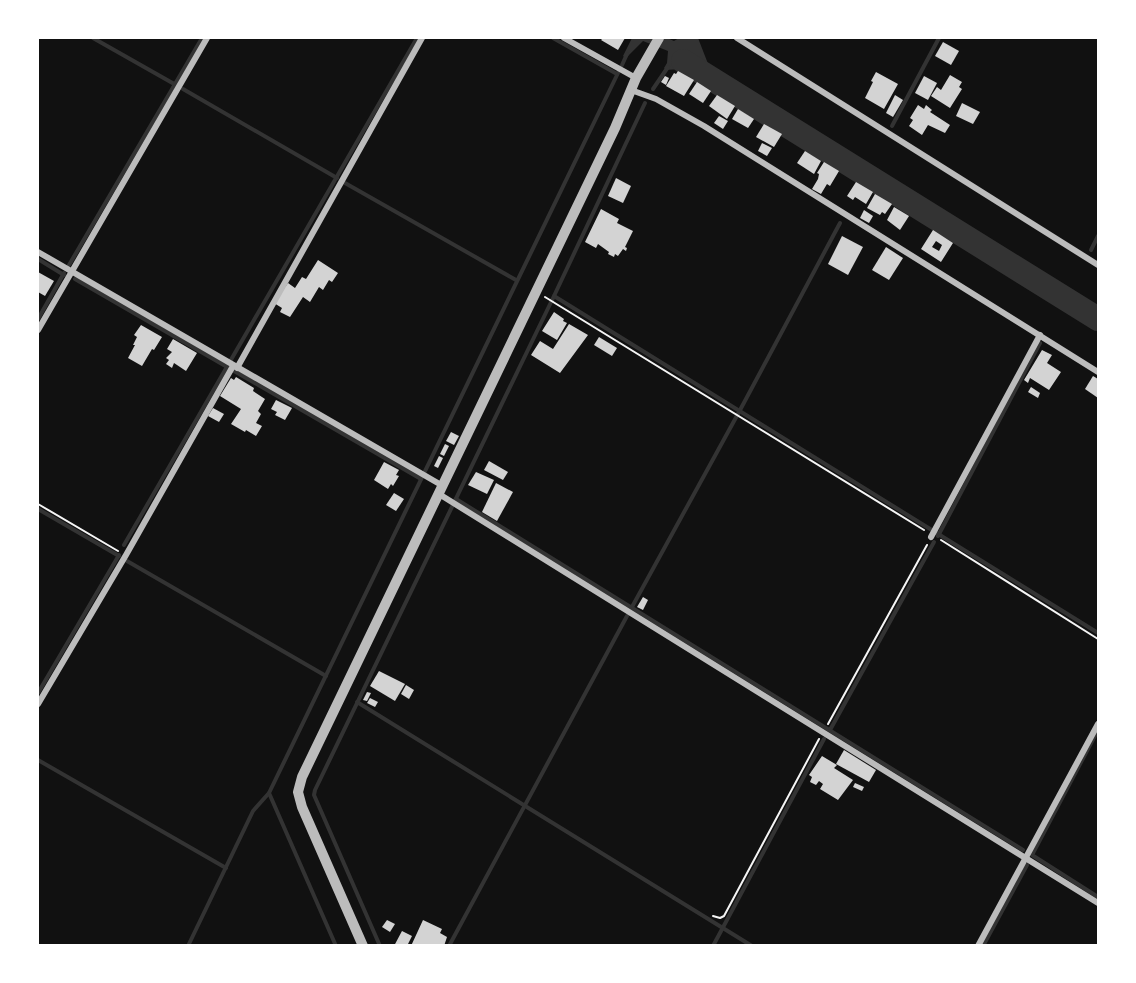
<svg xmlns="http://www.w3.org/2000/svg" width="1136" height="983" font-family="'Noto Sans',sans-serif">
  <rect width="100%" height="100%" fill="#111"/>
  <path fill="#333" d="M632 38H667L674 41 679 38H698L712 74 707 82 682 69 666 70 664 68 667 63 668 51 643 41 626 58 623 56Z"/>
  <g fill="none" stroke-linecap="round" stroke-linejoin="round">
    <g stroke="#333" stroke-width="4">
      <path d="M93 38 176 85"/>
      <path d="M553 38 617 74"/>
      <path d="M622 65 627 54"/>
      <path d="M183 89 337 178"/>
      <path d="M653 89 668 67"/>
      <path d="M892 126 939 38"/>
      <path d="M345 183 516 280"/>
      <path d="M1091 250 1098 236"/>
      <path d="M38 259 64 275"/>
      <path d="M69 265 202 38"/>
      <path d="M75 279 421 479"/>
      <path d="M554 296 1098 633"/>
      <path d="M38 319 64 273"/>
      <path d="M456 499 1023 850"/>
      <path d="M38 509 119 556"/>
      <path d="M938 536 1040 343"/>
      <path d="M124 545 417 38"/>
      <path d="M127 561 326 676"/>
      <path d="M632 607 739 412 840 223"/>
      <path d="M38 693 119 555"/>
      <path d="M357 702 752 946"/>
      <path d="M830 730 934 542"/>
      <path d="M1098 730 1032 855 1098 897"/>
      <path d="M38 760 226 868"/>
      <path d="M188 946 253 811 269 793"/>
      <path d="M336 946 269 793 618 73"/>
      <path d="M380 946 314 795 315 790 554 296 645 103"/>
      <path d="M449 946 627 616"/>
      <path d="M713 946 824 739"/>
      <path d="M983 946 1027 865"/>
    </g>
    <path stroke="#333" stroke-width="24" d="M683 61 1098 319"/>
  </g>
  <g fill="#d3d3d3" fill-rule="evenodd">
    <path d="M603 38H625L618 50 601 40Z"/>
    <path d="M943 42 959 51 951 65 935 56Z"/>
    <path d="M678 71 694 80 684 96 666 86 674 73 676 74Z"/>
    <path d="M876 72 898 84 884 109 865 98 873 82 871 81Z"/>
    <path d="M950 75 962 82 959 87 962 89 950 108 931 96 937 87 941 90Z"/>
    <path d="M665 76 669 78 666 85 661 82Z"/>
    <path d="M924 76 937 83 928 100 915 93Z"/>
    <path d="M697 82 711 91 703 103 689 94Z"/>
    <path d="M717 95 735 106 727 119 709 106Z"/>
    <path d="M895 95 903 100 893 117 886 113Z"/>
    <path d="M962 103 980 112 973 124 956 116Z"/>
    <path d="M918 105 924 109 926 105 932 110 930 112 950 125 945 133 928 125 922 135 909 126 913 120 910 118Z"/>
    <path d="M738 109 754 119 748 128 732 119Z"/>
    <path d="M719 116 728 121 723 129 714 123Z"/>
    <path d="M764 124 782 134 774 147 756 137Z"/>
    <path d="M762 143 772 148 767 156 758 151Z"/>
    <path d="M805 151 821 161 814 174 797 163Z"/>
    <path d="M824 162 839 171 830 186 827 184 821 194 812 189 818 179 819 174 817 173Z"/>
    <path d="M616 178 631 186 623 203 608 196Z"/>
    <path d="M856 182 873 192 866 204 855 197 853 200 847 196Z"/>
    <path d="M875 194 892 204 885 214 882 212 880 215 867 208Z"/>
    <path d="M894 207 909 216 900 230 887 220Z"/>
    <path d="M601 209 619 219 617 223 633 231 625 247 627 248 626 251 623 249 618 256 615 254 614 257 608 254 609 252 598 244 596 248 585 242Z"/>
    <path d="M864 210 873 216 869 223 860 218Z"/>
    <path d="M933 230 953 243 941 262 921 249ZM936 241 942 245 939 251 932 247Z"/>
    <path d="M842 236 863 247 848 275 828 264Z"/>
    <path d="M886 247 903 258 889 280 872 270Z"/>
    <path d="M318 260 338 273 332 282 329 280 323 290 319 287 310 302 303 297 290 317 280 312 282 308 274 303 288 283 295 288 302 277 306 279Z"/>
    <path d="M38 272 54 281 45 296 38 292Z"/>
    <path d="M554 312 564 319 563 321 567 323 557 340 542 331Z"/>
    <path d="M569 324 588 335 560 373 531 355 540 341 553 349Z"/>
    <path d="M141 325 162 337 154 350 152 349 142 366 128 358 135 345H133L137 337 134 335Z"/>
    <path d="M599 337 617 348 612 356 594 345Z"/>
    <path d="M173 339 197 353 186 371 174 363 172 368 166 364 169 360 166 358 172 352 167 349Z"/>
    <path d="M1042 350 1052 355 1047 363 1061 372 1049 390 1030 378 1028 383 1024 380Z"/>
    <path d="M1093 376 1098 379V398L1085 389Z"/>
    <path d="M236 377 254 388 253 391 265 399 258 411 261 414 256 423 262 426 256 436 246 430 245 432 231 424 241 409 220 396 231 378 234 380Z"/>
    <path d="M1031 387 1040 393 1038 398 1028 392Z"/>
    <path d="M276 400 292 408 285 420 275 415 277 412 271 409Z"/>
    <path d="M213 408 224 414 219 422 208 416Z"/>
    <path d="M451 432 459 436 454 445 446 441Z"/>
    <path d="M445 444 449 446 444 456 440 454Z"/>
    <path d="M439 456 443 458 438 468 434 466Z"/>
    <path d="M489 461 508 472 503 480 484 470Z"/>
    <path d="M384 462 399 470 396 475 399 476 393 486 391 484 388 489 374 480Z"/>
    <path d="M476 472 494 480 487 494 468 485Z"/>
    <path d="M496 483 513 492 497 521 482 512Z"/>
    <path d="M394 493 404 499 396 511 386 505Z"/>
    <path d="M643 597 648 600 643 610 637 607Z"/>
    <path d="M379 671 405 684 395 701 370 686Z"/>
    <path d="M406 685 414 690 409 699 401 694Z"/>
    <path d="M367 692 371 693 367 701 363 700Z"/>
    <path d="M370 698 378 702 375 707 367 703Z"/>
    <path d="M844 750 876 770 869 782 836 764Z"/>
    <path d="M822 756 837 765 834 768 853 780 838 800 820 789 823 784 819 781 816 785 810 782 812 777 809 775Z"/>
    <path d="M855 783 864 787 862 791 853 787Z"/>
    <path d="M387 920 395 924 390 932 382 927Z"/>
    <path d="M423 920 442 929 440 933 447 937 444 946H411Z"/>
    <path d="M402 931 412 936 407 946H394Z"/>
  </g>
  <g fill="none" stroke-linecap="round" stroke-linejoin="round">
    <g stroke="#f5f5f5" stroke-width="2">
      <path d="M545 297 924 530"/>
      <path d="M38 504 118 551"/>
      <path d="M941 540 1098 639"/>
      <path d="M828 724 927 545"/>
      <path d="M713 916 720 918 724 916 819 739"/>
    </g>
    <g stroke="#bcbcbc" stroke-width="6">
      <path d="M564 38 636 78"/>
      <path d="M737 38 1098 265"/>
      <path d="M631 90 656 99 704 126 1098 372"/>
      <path d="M38 252 443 486"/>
      <path d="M38 330 207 38"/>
      <path d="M237 368 422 38"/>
      <path d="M439 494 1098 903"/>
      <path d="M931 537 1040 335"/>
      <path d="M38 704 126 555 233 366"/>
      <path d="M978 946 1098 724"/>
    </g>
    <path stroke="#bcbcbc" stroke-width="10" d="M363 946 302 807 298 792 302 777 615 128 636 78 659 38"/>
  </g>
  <rect width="1136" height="983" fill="none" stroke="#ffffff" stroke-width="78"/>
</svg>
